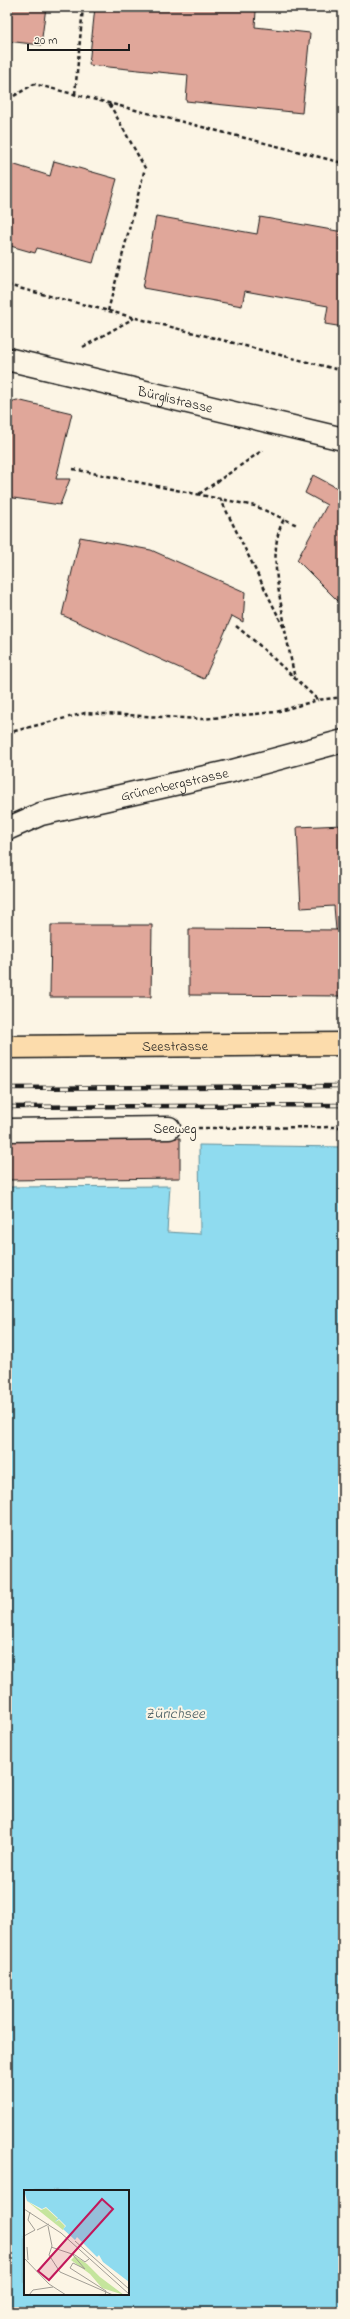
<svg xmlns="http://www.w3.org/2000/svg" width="350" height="2319" font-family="'Indie Flower',sans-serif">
  <rect width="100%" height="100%" fill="#fcf5e5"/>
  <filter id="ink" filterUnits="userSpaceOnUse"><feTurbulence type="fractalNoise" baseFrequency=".025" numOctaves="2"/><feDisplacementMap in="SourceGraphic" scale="8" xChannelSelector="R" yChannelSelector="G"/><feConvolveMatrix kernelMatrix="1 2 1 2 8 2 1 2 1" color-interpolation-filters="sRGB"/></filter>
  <g filter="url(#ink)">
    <path fill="#8fdbef" stroke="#618f9b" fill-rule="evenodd" d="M199 1145 343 1147V2312H7V1187L170 1186 167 1232 200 1234ZM25 2191H128V2294H25Z"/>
    <g fill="#e0a79a" stroke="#1c1c1c">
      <path d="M7 7H46L41 45 7 41Z"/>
      <path d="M95 7H217L256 11 255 27 310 33 302 113 186 101 188 75 89 65Z"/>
      <path d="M54 161 117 179 93 263 37 248 35 253 7 245V180L12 164 50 176Z"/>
      <path d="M156 216 257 234 260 217 343 232V327L325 324 328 306 245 291 242 306 143 288Z"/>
      <path d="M17 400 72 413 56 479H70L60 505 7 497V403Z"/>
      <path d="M313 475 343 491V606L297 560 327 505 305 493Z"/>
      <path d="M80 537 151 550 245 592 243 622 232 616 204 679 62 615Z"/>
      <path d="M343 825V930H336L334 906 301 908 297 827Z"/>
      <path d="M51 925H152L151 997H50Z"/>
      <path d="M189 929 343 930V996L189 995Z"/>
      <path d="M180 1138V1178L7 1180V1140Z"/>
    </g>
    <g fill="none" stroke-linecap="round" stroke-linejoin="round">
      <defs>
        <g id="street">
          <path id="s1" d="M7 359 343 439"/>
          <path id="s2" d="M7 829 41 814 232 771 343 741"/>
          <path d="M7 1130 169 1128"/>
        </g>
        <g id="primary">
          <path id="s3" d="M7 1047 343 1044"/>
        </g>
      </defs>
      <use href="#street" stroke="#1c1c1c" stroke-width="25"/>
      <use href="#primary" stroke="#1c1c1c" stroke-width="25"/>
      <g stroke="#1c1c1c" stroke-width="2.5" stroke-dasharray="4 3" stroke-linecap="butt">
        <path d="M75 94 83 7"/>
        <path d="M7 96H14L34 84 343 163"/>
        <path d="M7 285 343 371"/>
        <path d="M108 311 145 168 109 103"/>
        <path d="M83 347 134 318"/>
        <path d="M73 469 255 506 284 519"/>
        <path d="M199 494 263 450"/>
        <path d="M220 498 285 630 295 679"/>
        <path d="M236 626 258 644 318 700 343 697"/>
        <path d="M285 627C280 594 267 550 284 519L297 525"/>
        <path d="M7 733 85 713 202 719 276 712 318 700"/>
        <path d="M198 1128 343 1127"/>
      </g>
      <use href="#street" stroke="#fcf5e5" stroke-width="22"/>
      <use href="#primary" stroke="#fcdcac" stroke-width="22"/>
      <defs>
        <g id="rail">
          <path d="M7 1088 343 1086"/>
          <path d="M7 1107 343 1105"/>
        </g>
      </defs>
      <use href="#rail" stroke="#1c1c1c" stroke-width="4.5"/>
      <use href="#rail" stroke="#fcf5e5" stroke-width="3" stroke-dasharray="9" stroke-linecap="butt"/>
    </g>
  </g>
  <g text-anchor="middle" stroke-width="4" stroke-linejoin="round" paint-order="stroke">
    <g font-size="14" fill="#1c1c1c" stroke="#fcf5e5">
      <text dy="5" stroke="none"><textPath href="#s1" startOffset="173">Bürglistrasse</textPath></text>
      <text dy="5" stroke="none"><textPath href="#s2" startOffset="174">Grünenbergstrasse</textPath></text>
      <text dy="5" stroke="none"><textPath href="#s3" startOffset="168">Seestrasse</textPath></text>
      <text x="175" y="1133">Seeweg</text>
    </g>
    <g font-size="15" font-style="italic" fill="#3e555b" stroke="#fcf5e5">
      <text x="175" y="1718">Zürichsee</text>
    </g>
  </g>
  <g transform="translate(24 2190)">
    <rect width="105" height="105" fill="#fcf5e5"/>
    <path d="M3 11 17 20 22 18 34 29 31 32 35 30 41 36 39 40ZM51 66 63 74 76 87 100 105 78 98 66 84 47 70Z" fill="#c5e59d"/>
    <path d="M0 0H105V92L79 72 75 65 73 67 53 47 51 50 39 39 42 36 35 29 31 32 34 28 22 17 18 19 3 11Z" fill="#8fdbef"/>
    <path fill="none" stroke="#a29e95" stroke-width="1" d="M0 19 37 43 105 104M24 36 28 56 25 65 36 82 89 105M13 40 25 34M0 46 11 40 4 30 6 22M51 51 105 99M3 57 4 70M27 57 51 65 61 72 65 69M49 65 61 79 49 73 46 78 82 101 81 105M0 68 25 94 42 105M5 105 9 100 29 97"/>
    <path fill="#c2185b" fill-opacity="0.15" stroke="#c2185b" stroke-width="2" d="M78 9 89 19 25 90 14 81Z"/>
    <rect width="105" height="105" fill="none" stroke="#1c1c1c" stroke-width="2"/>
  </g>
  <rect width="350" height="2319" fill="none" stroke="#fcf5e5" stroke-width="24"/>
  <rect x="12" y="12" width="326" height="2295" fill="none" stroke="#1c1c1c" stroke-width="1.5" filter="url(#ink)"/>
  <path d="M28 44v6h101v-6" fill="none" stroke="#1c1c1c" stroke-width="2"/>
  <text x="34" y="44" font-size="12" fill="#1c1c1c" stroke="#fcf5e5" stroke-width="3" paint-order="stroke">20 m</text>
</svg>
